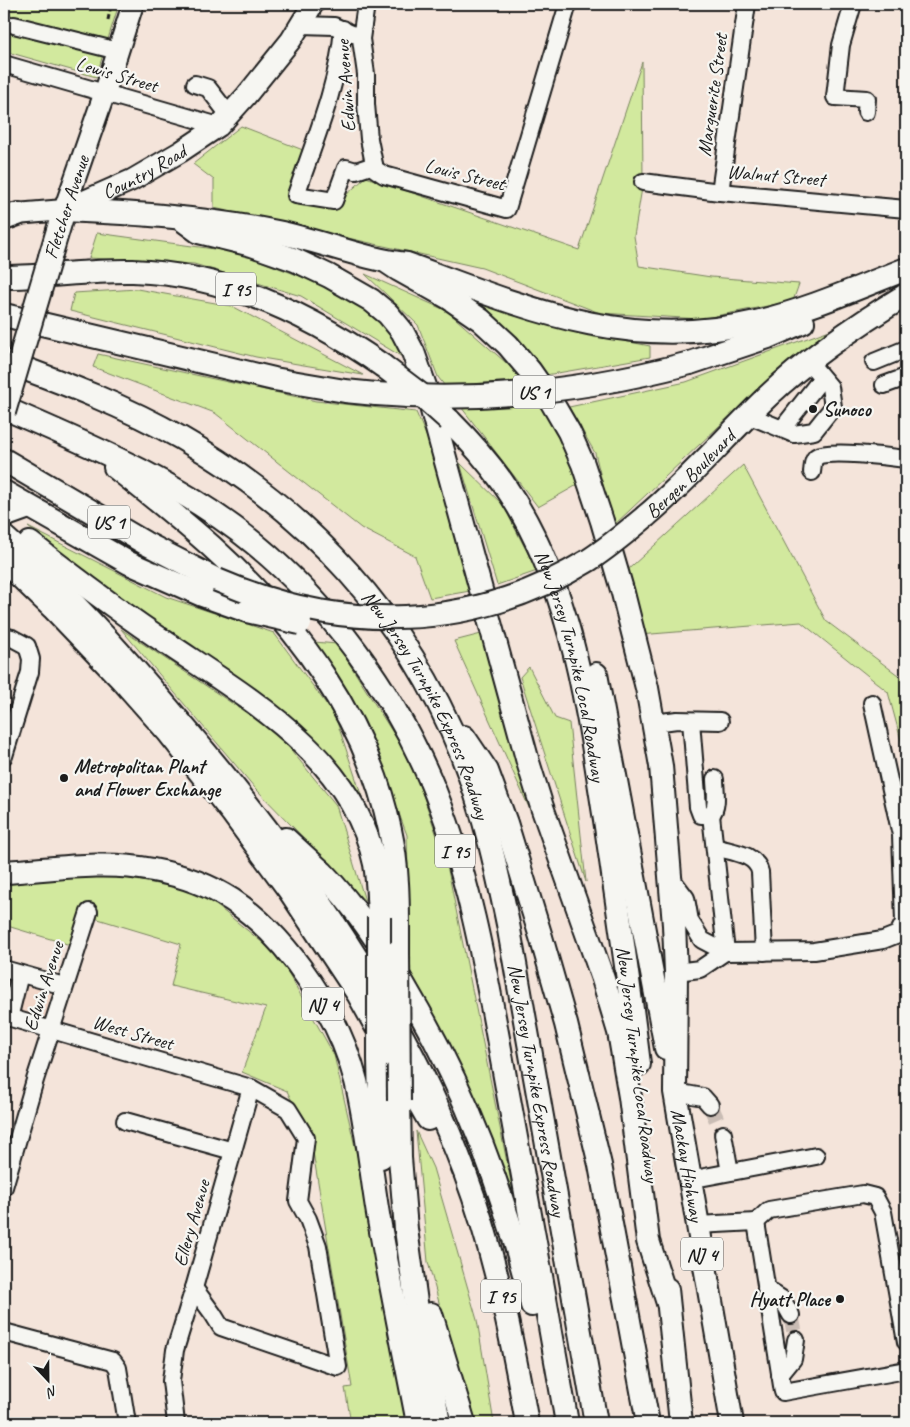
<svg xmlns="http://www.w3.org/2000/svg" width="910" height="1427" font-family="Caveat,sans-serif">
  <rect width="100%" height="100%" fill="#f4e4da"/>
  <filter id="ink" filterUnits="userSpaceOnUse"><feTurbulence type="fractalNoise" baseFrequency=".02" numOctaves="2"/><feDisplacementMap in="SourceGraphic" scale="10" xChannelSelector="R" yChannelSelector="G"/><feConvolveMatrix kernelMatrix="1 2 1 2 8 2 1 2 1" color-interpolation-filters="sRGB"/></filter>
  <g filter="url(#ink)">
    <path fill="#f2d7c9" d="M4 965 65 983 51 1030 4 1016Z"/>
    <g fill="#d2e99e" stroke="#77825d">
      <path d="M4 4H119L96 77 4 51Z"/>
      <path d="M642 62 643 182 634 236 639 266 711 277 799 284 793 301 700 319 600 313 482 268 214 208V180L193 164 241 126 303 150 287 200 335 205 366 177 579 250Z"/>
      <path d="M97 233 236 252 340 291 386 327 409 361 301 296 194 264 89 258Z"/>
      <path d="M365 274 447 311 521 376 545 408 579 484 538 507 438 377 418 325Z"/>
      <path d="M137 289 232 306 363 375 256 357 70 311 74 293Z"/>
      <path d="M480 302 574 331 650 346V357L546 375Z"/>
      <path d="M838 327 751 396 613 526 595 453 569 407 686 382Z"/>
      <path d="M98 354 316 401 416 412 431 447 470 591 430 598 415 556 361 528 215 413 93 367Z"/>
      <path d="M460 463 503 505 537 571 497 585Z"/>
      <path d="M743 465 826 621 906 681V759L888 692 801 622 639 635 622 575Z"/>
      <path d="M28 527 166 597 274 633 335 716 362 797 283 711 174 637Z"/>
      <path d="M121 629 278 734 336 805 365 901 255 788Z"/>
      <path d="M485 633 540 832 454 641Z"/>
      <path d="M314 642 337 644 412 763 447 865 513 1192 470 1089 411 985 407 835 367 728Z"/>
      <path d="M529 667 555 718 569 723 586 882 520 677Z"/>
      <path d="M114 876 200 892 279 956 334 1055 362 1177 406 1423H351L345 1388 352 1387 311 1140 287 1091 242 1072 266 1008 171 986 181 944 88 916 77 947 4 925V880Z"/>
      <path d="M416 1131 433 1168 477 1320 494 1423H475L456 1365 428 1262Z"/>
    </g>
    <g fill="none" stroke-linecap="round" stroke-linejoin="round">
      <g stroke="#c9bcb4" stroke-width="16" stroke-dasharray="16 8" stroke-linecap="butt">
        <path d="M710 1105 723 1134"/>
        <path d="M791 1315 796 1340"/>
      </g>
      <defs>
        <g id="minor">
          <path d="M366 4 361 39 366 74V104L369 139 375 169 384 175 395 178 507 209 568 4"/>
          <path d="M853 4 841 45 835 97 867 99 866 112"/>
          <path d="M14 25 118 51"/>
          <path d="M301 25 334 26 352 34"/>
          <path d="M343 29C338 86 314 142 296 195L334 201 346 168 356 171 374 165"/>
          <path d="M4 64 219 126"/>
          <path d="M195 84 208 88 229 115"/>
          <path d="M643 182 720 192 906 209"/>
          <path d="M720 192 747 4"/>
          <path d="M874 362 906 349"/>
          <path d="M884 385 906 377"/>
          <path d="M748 415 794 434 814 431 833 407 830 387 809 362"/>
          <path d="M782 429 822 378"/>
          <path d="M812 472C813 467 812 461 816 457 825 449 892 457 906 459"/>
          <path d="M4 636 12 638 27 646 31 659 30 672 4 756"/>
          <path d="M691 721 698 807 701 815H711C719 806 715 790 715 779"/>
          <path d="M654 723 677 720 720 721"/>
          <path d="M711 815 726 952"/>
          <path d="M715 847C730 852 756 853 760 872L764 952"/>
          <path d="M671 878 686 898 690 921 702 940 725 952"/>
          <path d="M4 969 64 986"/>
          <path d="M676 972 700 969 725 952 814 951 883 940 898 934 904 922 901 835 872 703"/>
          <path d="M4 1016 251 1088 288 1109 306 1138 298 1201 308 1219 318 1246 338 1367 221 1327 213 1314 194 1288"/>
          <path d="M9 1018 20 974"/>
          <path d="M675 1092 703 1097 710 1105"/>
          <path d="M125 1121 233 1151"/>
          <path d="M723 1134 730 1172"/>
          <path d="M689 1180 816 1156"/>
          <path d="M4 1187 35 1080 89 912"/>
          <path d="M756 1222 783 1392 906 1370"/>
          <path d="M697 1225 756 1222 769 1210 863 1194 875 1197 883 1212 906 1342"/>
          <path d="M766 1289 782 1299 791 1315"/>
          <path d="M4 1332 113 1361 118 1368 127 1423"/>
          <path d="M780 1375 793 1359 796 1340"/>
          <path d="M176 1423 171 1381 175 1350 194 1288 251 1088"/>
        </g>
        <g id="major">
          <path d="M64 210 105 92 133 4"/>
          <path id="s1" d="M4 215 64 210 132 180 180 152 219 126 246 96 291 40 313 4"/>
        </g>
        <g id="highway">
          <path d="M180 218 199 232 252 245 295 260 329 276 371 300 388 314 402 331 413 352 427 392 528 762 542 807 603 979 619 1032 630 1097 648 1241 668 1303"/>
          <path d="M4 219 18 214"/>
          <path d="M50 257 64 210C136 213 207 218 277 232 321 241 363 259 407 264 526 308 626 352 756 322 808 310 857 288 906 269"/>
          <path id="s2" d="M387 262 399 270 449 298 481 320 508 345 530 371 551 401 569 432 583 464 602 521 623 593 647 688 661 766 674 925 676 972 675 1092 732 1423"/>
          <path d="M4 277C47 277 90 270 133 271 225 274 309 314 383 366"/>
          <path d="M4 315 274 379 345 391 376 394"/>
          <path id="s3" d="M4 361C64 383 125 406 181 438 307 510 407 618 461 753 483 808 496 866 508 924L596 1423"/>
          <path d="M690 363 768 337 803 322"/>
          <path d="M4 408C92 446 181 483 255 544 331 607 390 688 429 777 473 878 491 1002 511 1110 530 1214 549 1319 567 1423"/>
          <path id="s4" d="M449 420C469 440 487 460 503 483 571 581 587 706 605 820 617 901 629 982 639 1064"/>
          <path d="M4 460 145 543 217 580"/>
          <path d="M115 467C148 493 181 519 212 547 295 622 367 719 390 830 399 870 398 910 398 951"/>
          <path d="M4 492 129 563 202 595 247 611"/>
          <path d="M4 516 29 507"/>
          <path id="s5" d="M646 516C690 479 727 435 768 396 809 357 858 324 906 295"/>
          <path d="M4 537C70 595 129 661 185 728 298 861 403 1008 465 1173 495 1253 512 1339 527 1423"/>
          <path d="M30 543C76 579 122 614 171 646 253 701 353 759 375 864 378 882 378 900 379 917"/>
          <path d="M4 561 53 608 122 680 168 732 233 814 289 890 358 994 428 1119"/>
          <path d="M596 674 666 1048"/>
          <path d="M464 737 487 771 506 823 541 937 566 1024 600 1165 648 1423"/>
          <path d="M286 839C298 850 310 861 322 872 356 907 384 949 408 992 467 1092 504 1192 532 1305"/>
          <path d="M4 872C53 869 104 860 153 870 180 875 209 885 232 900 289 938 339 1015 356 1081 367 1126 371 1174 379 1220 391 1288 405 1356 418 1423"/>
          <path d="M379 1058 381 1157"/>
          <path d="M399 1101 400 1158 406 1229 418 1317 439 1423"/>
          <path d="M667 1289 681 1423"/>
          <path d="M431 1314 464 1423"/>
        </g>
      </defs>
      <use href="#minor" stroke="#1c1c1c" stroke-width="20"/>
      <use href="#major" stroke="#1c1c1c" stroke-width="24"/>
      <use href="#highway" stroke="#1c1c1c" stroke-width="26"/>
      <g stroke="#1c1c1c" stroke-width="3" stroke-dasharray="5 4" stroke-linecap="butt">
        <path d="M4 5 7 4"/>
        <path d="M108 20 110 10 109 4"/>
      </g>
      <use href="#minor" stroke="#f6f6f2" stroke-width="16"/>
      <use href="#major" stroke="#f6f6f2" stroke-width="20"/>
      <use href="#highway" stroke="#f6f6f2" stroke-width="22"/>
      <defs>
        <g id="highway-bridge">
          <path d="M383 366 420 394 449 420"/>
          <path d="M376 394C482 403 587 390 690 363"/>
          <path d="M4 412 50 257"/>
          <path d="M217 580C340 633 473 632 589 560 609 547 628 531 646 516"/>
          <path d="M247 611 300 623"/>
          <path d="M398 951 399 1101"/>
          <path d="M379 1058V917"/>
        </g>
      </defs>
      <use href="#highway-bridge" stroke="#1c1c1c" stroke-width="26" stroke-linecap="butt"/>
      <use href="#highway-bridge" stroke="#f6f6f2" stroke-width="22"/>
    </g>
  </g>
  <g fill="#1c1c1c" stroke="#f6f6f2" stroke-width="2">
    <circle cx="813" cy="409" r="5"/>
    <circle cx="64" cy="778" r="5"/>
    <circle cx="840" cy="1299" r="5"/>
  </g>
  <g text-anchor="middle" stroke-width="4.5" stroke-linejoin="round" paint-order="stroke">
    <g fill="#f6f6f2" stroke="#5d5d5c" stroke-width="1">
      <rect x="216" y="272.5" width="40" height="33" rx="4"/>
      <rect x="513" y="375.5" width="42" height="33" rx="4"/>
      <rect x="88" y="505.5" width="42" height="33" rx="4"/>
      <rect x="435" y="834.5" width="40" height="33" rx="4"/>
      <rect x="302" y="987.5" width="42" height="33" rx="4"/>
      <rect x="681" y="1237.5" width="42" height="33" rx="4"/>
      <rect x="481" y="1279.5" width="40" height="33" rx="4"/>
    </g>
    <g font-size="19" font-weight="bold" fill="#1c1c1c">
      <text x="236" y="296">I 95</text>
      <text x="534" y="399">US 1</text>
      <text x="109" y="529">US 1</text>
      <text x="455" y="858">I 95</text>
      <text x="323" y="1011">NJ 4</text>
      <text x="702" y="1261">NJ 4</text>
      <text x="501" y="1303">I 95</text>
    </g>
    <g font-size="20" fill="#1c1c1c" stroke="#f6f6f2">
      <text transform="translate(117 74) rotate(16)" y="7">Lewis Street</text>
      <text transform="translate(345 86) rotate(-94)" y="7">Edwin Avenue</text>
      <text transform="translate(712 95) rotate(-82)" y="7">Marguerite Street</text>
      <text dy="7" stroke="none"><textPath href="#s1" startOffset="149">Country Road</textPath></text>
      <text transform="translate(465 174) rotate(14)" y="7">Louis Street</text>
      <text transform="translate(776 175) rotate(5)" y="7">Walnut Street</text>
      <text transform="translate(66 207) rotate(-72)" y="7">Fletcher Avenue</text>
      <text dy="7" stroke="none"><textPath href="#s5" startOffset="61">Bergen Boulevard</textPath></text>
      <text dy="7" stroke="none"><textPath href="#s4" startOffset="280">New Jersey Turnpike Local Roadway</textPath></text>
      <text dy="7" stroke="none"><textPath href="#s3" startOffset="564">New Jersey Turnpike Express Roadway</textPath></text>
      <text transform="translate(43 986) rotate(-72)" y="7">Edwin Avenue</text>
      <text transform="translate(133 1032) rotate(16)" y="7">West Street</text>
      <text transform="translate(638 1064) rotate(83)" y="7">New Jersey Turnpike Local Roadway</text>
      <text dy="7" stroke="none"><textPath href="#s3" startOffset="969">New Jersey Turnpike Express Roadway</textPath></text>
      <text dy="7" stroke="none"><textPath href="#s2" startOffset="1002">Mackay Highway</textPath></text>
      <text transform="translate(191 1223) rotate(-74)" y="7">Ellery Avenue</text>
    </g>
    <g font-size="20" font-weight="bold" fill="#1c1c1c" stroke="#f6f6f2" text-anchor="start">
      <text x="823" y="416">Sunoco</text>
      <text x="74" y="773">Metropolitan Plant<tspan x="74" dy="23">and Flower Exchange</tspan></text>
      <text x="830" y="1306" text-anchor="end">Hyatt Place</text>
    </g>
  </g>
  <rect width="910" height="1427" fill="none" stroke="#f6f6f2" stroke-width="20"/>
  <rect x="10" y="10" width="890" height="1407" fill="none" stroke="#1c1c1c" stroke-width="2" filter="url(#ink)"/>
  <g transform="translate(48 1380) rotate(158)" stroke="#f6f6f2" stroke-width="4" paint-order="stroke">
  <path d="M0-4L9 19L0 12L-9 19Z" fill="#1c1c1c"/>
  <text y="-8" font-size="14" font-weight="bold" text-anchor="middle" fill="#1c1c1c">N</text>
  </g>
</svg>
